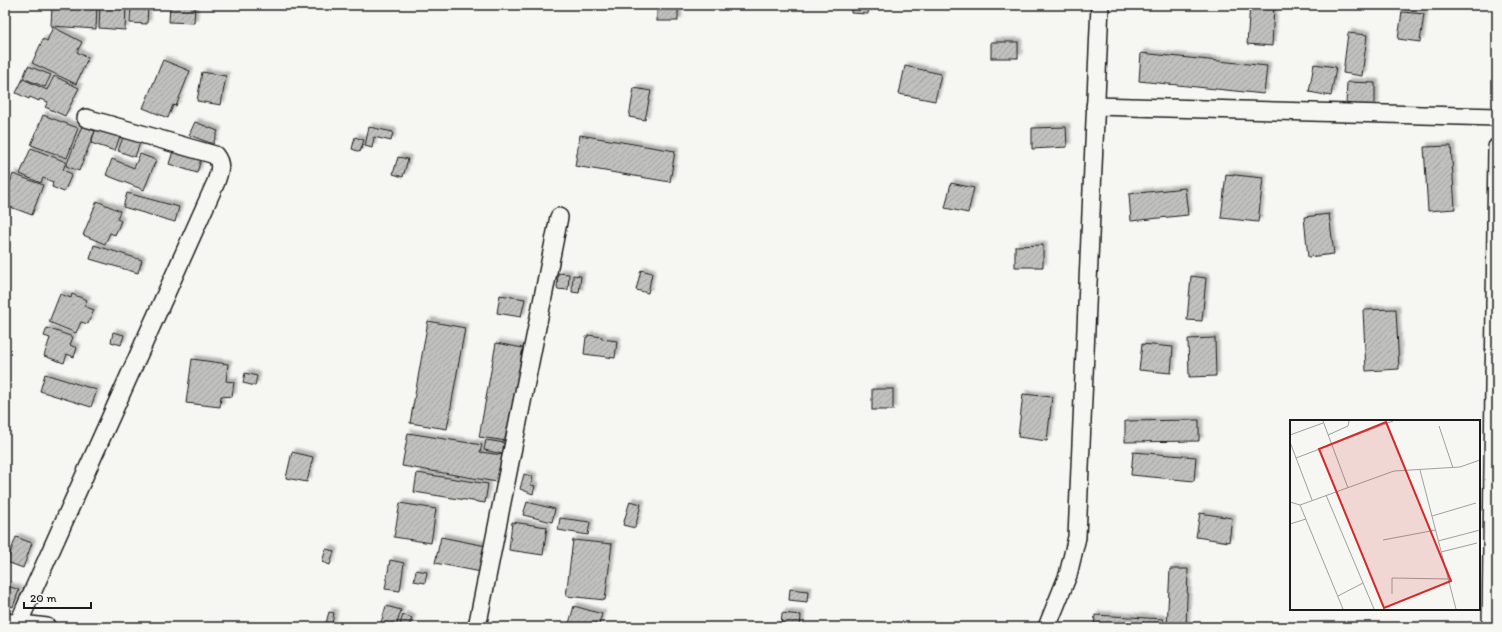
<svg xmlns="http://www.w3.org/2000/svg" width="1502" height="632" font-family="Itim,sans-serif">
  <defs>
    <pattern id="building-hatch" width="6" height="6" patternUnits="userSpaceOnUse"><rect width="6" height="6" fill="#c0c0bd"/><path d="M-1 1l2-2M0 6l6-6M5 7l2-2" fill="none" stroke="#a4a4a2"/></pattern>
    <filter id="shadow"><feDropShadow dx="3.5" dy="-3.5" stdDeviation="1" flood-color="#0004"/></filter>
  </defs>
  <rect width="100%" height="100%" fill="#f6f6f2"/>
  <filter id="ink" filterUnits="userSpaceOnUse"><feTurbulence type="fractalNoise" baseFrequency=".025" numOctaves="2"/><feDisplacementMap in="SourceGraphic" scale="8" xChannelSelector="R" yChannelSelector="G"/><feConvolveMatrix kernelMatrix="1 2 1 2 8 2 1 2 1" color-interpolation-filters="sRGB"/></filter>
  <g filter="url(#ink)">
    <g fill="url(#building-hatch)" stroke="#1c1c1c" filter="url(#shadow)">
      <path d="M52 5H97L96 29 51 26Z"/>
      <path d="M100 5H126L125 30 99 28Z"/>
      <path d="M131 5H148L147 24 130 23Z"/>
      <path d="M170 5H195L194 23 169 22Z"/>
      <rect x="657" y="5" width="21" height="16"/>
      <path d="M851 5H869L868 14 851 13Z"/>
      <path d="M1250 5H1274L1272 46 1247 44Z"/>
      <path d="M1402 12 1424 14 1420 42 1398 39Z"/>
      <path d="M53 27 82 42 77 52 88 58 76 84 32 63 43 39 47 41Z"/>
      <path d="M1348 33 1367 35 1362 76 1343 73Z"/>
      <rect x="991" y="42" width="27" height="16"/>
      <path d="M1141 53 1267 66 1264 94 1139 81Z"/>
      <path d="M163 60 190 71 176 106 173 105 168 118 143 108Z"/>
      <path d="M1314 64 1336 67 1331 96 1309 92Z"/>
      <path d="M28 66 51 75 45 87 23 78Z"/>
      <path d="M905 66 941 74 935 101 899 94Z"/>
      <path d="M202 72 226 76 221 105 197 101Z"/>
      <path d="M54 76 79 88 65 116 45 107 48 102 40 99 39 101 30 97 29 99 16 93 23 79 47 90Z"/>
      <path d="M1347 82 1375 83V106L1346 105Z"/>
      <path d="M634 88 651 91 645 120 629 117Z"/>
      <path d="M43 115 78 128 67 158 31 145Z"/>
      <path d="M195 122 218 131 213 144 189 135Z"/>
      <path d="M82 126 95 131 79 171 66 166Z"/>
      <path d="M369 127 393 132 391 141 374 137 372 148 365 146Z"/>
      <path d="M1066 127 1067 147 1032 149V128Z"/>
      <path d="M96 128 120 136 115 151 91 143Z"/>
      <path d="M580 135 675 151 670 182 575 166Z"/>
      <path d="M123 137 140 143 135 157 118 151Z"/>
      <path d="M355 137 364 140 360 152 352 149Z"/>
      <path d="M1451 146 1455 209 1428 211 1424 147Z"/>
      <path d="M31 148 66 162 63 170 72 174 64 192 52 187 53 182 43 178 41 183 20 174Z"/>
      <path d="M173 151 201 159 197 173 169 164Z"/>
      <path d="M140 154 156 160 144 190 106 175 112 159 134 168Z"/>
      <path d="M398 157 408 159 403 177 393 174Z"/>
      <path d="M13 174 43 185 32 215 5 205V197Z"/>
      <path d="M1226 174 1263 178 1258 222 1221 218Z"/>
      <path d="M951 183 974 188 968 213 945 208Z"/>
      <path d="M1185 188 1188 215 1131 221 1129 194Z"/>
      <path d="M127 193 179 207 175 222 123 207Z"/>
      <path d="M97 201 120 211 117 219 121 221 115 235 110 233 105 244 83 235Z"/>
      <path d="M1329 214 1334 254 1308 257 1304 217Z"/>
      <path d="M94 245 142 260 138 273 90 259Z"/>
      <path d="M1043 245V267H1015V246Z"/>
      <path d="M641 270 652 273 648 293 636 290Z"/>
      <path d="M558 273 569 274 568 290 557 289Z"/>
      <path d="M573 275 581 276 579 293 572 292Z"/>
      <path d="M1191 276 1206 278 1202 321 1187 320Z"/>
      <path d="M60 294 71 298 72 294 87 300 84 306 94 310 88 324 81 322 76 333 49 322Z"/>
      <path d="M500 295 525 299 521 317 497 313Z"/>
      <path d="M1396 309 1399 369 1366 371 1363 310Z"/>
      <path d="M428 321 465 328 447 429 410 423Z"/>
      <path d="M47 328 73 337 70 345 77 348 74 357 67 354 64 363 44 356 50 338 44 336Z"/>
      <path d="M113 332 124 335 121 345 111 342Z"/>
      <path d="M588 335 602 337V339L617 341 615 358 584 354 586 337H588Z"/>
      <path d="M1215 338 1216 376 1189 377 1188 339Z"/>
      <path d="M496 343 523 348 507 441 479 437Z"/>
      <path d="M1142 344 1173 347 1171 373 1139 370Z"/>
      <path d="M192 359 228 364 226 381 234 382 232 397 221 396 220 407 186 403Z"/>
      <path d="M245 373 257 376 255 386 243 383Z"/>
      <path d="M45 374 97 390 91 407 40 391Z"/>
      <rect x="872" y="389" width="21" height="21"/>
      <path d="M1023 394 1052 397 1047 441 1018 437Z"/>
      <path d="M1199 420V441L1125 442V421Z"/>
      <path d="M408 433 482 445 480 452 502 455 497 482 402 466Z"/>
      <path d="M486 440 505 443 503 454 484 450Z"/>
      <path d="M292 452 313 457 307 482 286 478Z"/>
      <path d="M1133 452 1196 457 1194 481 1131 475Z"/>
      <path d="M417 473 488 484 485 503 414 492Z"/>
      <path d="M524 474 533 477 531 485 535 486 533 494 520 489Z"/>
      <path d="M630 501 641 504 635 528 623 525Z"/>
      <path d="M527 502 555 509 552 522 523 515Z"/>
      <path d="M400 503 436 509 431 543 394 537Z"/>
      <path d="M1200 513 1232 518 1229 542 1196 537Z"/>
      <path d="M560 518 590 522 588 535 558 530Z"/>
      <path d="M512 522 547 527 543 555 509 550Z"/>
      <path d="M16 537 32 543 23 568 7 562Z"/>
      <path d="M441 537 486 546 481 572 435 563Z"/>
      <path d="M573 540 612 544 605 600 566 596Z"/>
      <path d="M326 549 334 551 330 565 322 562Z"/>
      <path d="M390 560 404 563 400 591 385 589Z"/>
      <path d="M1170 569H1188L1186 627H1167Z"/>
      <path d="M416 570 427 572 425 583 414 581Z"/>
      <path d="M5 585 19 590 13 607 5 604Z"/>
      <path d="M790 589 808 591 807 602 789 600Z"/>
      <path d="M386 606 401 610 396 627 380 626Z"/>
      <path d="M574 606 602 614 598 627H568Z"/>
      <path d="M329 612 334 613 332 624 326 623Z"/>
      <path d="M782 613 801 615 800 627H781Z"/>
      <path d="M403 615 412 618 409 627H399Z"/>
      <path d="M1095 615 1163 619 1162 627H1094Z"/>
    </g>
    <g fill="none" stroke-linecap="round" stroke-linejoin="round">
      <defs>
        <g id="minor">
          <path d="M1095 106 1497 117"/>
          <path d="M5 622 47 627"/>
          <path d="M18 624 216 182C219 172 223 165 215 155L86 118"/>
          <path d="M477 627 559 217"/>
          <path d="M1047 627 1068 575 1077 537 1100 5"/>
          <path d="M1491 627 1497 147"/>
        </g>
      </defs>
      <use href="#minor" stroke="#1c1c1c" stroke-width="20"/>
      <use href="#minor" stroke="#f6f6f2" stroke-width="17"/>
    </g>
  </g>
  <g transform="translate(1290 420)">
    <rect width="190" height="190" fill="#f6f6f2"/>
    <path fill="none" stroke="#9f9f9c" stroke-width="1" d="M33 1 58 68M149 6 163 48M0 15 33 3M38 15 58 6 59 1M0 22 22 80M6 38 103 1M130 50 166 189M36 75 84 189M0 82 10 85 104 51 170 47 190 40M10 85 53 189M142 96 186 83M0 104 16 99M93 120 146 110M148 121 190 110M151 132 187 123M102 174V158L159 159M48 176 73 163"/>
    <path fill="#d62828" fill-opacity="0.15" stroke="#d62828" stroke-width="2" d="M96 2 161 161 94 188 29 29Z"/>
    <rect width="190" height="190" fill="none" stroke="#1c1c1c" stroke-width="2"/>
  </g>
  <rect width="1502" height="632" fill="none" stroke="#f6f6f2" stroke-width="20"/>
  <rect x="10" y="10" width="1482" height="612" fill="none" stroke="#1c1c1c" stroke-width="1.5" filter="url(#ink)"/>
  <path d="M24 602v6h67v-6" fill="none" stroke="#1c1c1c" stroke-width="2"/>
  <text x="30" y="602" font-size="12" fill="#1c1c1c" stroke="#f6f6f2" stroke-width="3" paint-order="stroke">20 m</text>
</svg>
